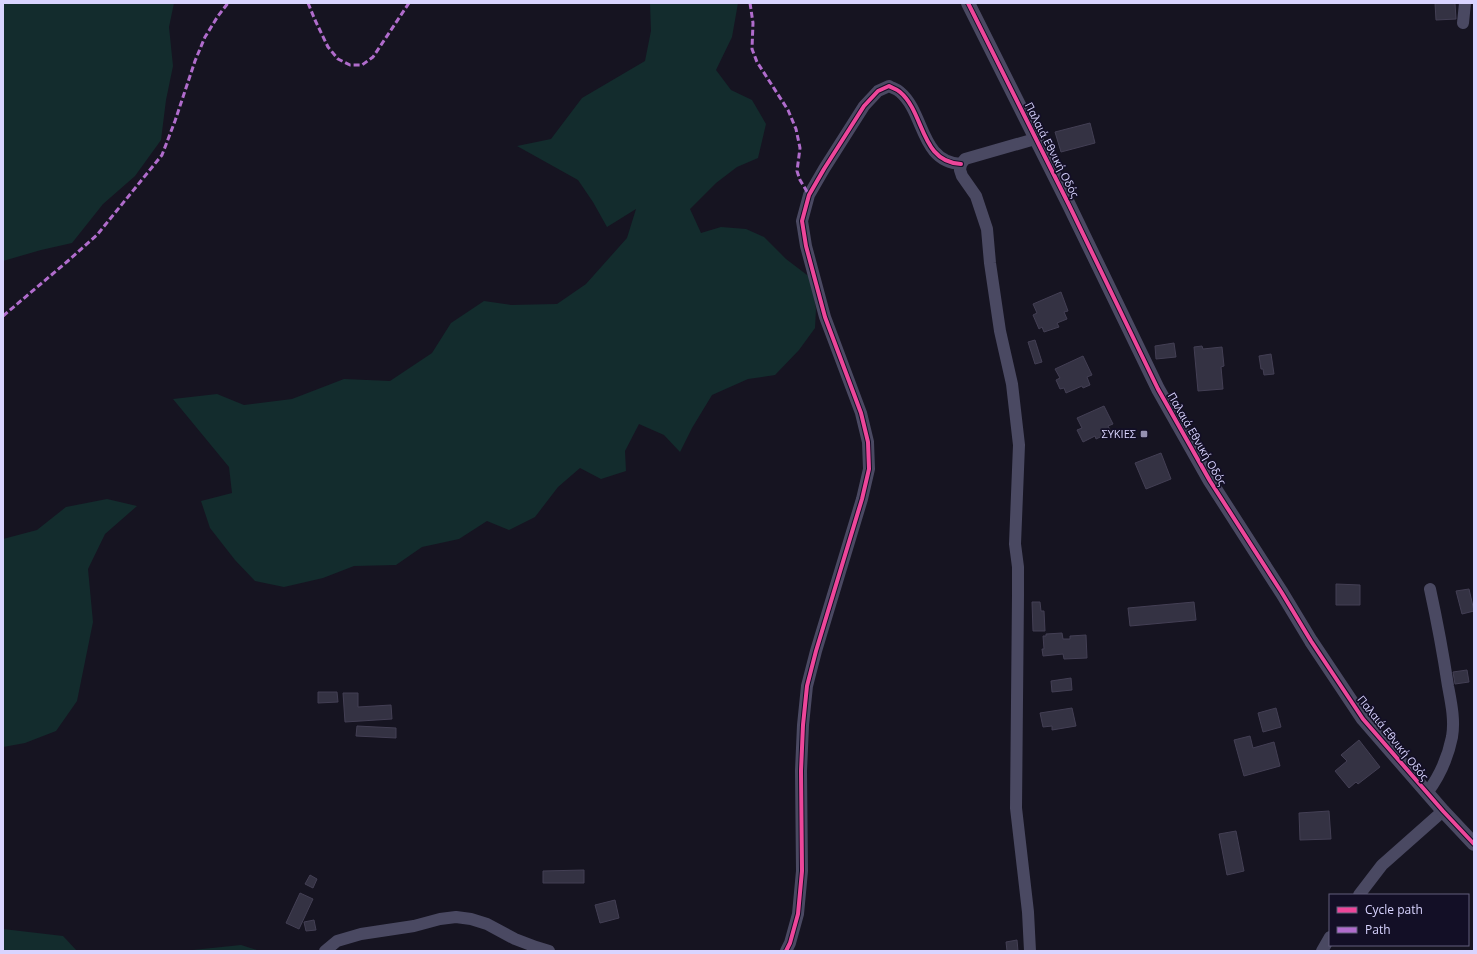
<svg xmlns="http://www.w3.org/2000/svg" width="1477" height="954" font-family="'Open Sans',sans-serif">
  <rect width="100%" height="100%" fill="#161421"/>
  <g fill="#132c2d">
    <path d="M3 3H174L169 27 173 66 166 100 161 140 135 176 103 204 72 243 41 250 3 261Z"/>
    <path d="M650 3H738L732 37 716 70 731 90 752 100 766 124 758 158 737 167 716 183 690 209 701 233 721 227 746 229 764 237 786 259 811 278 816 309 815 328 799 350 775 375 748 379 712 395 692 428 680 452 664 435 639 424 625 451 626 471 601 479 580 468 558 487 535 517 509 530 487 521 459 539 422 547 396 565 354 566 323 578 284 587 255 581 235 560 210 528 201 501 232 493 229 467 173 399 217 394 244 405 292 399 344 379 390 381 432 353 451 323 484 301 511 305 557 304 586 284 627 238 636 209 607 227 593 202 578 180 517 146 551 139 582 98 645 61 651 31Z"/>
    <path d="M107 499 137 506 105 534 88 569 93 622 77 701 56 731 25 743 3 747V539L37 530 66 507Z"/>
    <path d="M3 929 63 936 77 951H3Z"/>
    <path d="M241 945 260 951H183Z"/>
  </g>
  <g fill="#343243" stroke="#433f54">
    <path d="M1435 3H1455L1456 19 1436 20Z"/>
    <path d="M1090 123 1095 143 1061 152 1055 132Z"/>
    <path d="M1061 292 1068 311 1064 312 1067 319 1057 323 1059 327 1044 332 1042 327 1039 329 1033 315 1037 313 1033 304Z"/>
    <path d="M1035 340 1042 362 1035 364 1028 342Z"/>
    <path d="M1174 343 1176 357 1156 359 1155 346Z"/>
    <path d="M1202 346 1203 349 1222 347 1224 366 1221 367 1223 389 1198 391 1194 347Z"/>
    <path d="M1271 354 1274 374 1264 375 1263 369H1261L1259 356Z"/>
    <path d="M1083 356 1092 375 1087 377 1090 385 1083 388 1082 386 1066 393 1064 388 1060 389 1056 380 1060 378 1055 369Z"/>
    <path d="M1104 406 1113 424 1108 426 1111 432 1096 439 1095 436 1083 442 1077 430 1082 428 1077 418Z"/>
    <path d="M1161 453 1171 479 1146 489 1135 463Z"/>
    <path d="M1336 584 1360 585V605H1336Z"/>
    <path d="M1469 589 1474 611 1462 614 1456 591Z"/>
    <path d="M1032 602H1040L1041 611H1044L1045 631H1033Z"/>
    <path d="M1194 602 1196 620 1130 626 1128 608Z"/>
    <path d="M1062 633 1063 639H1070V636L1086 635 1087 658 1064 659 1063 654 1043 656 1042 649H1044L1043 636H1046V634Z"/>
    <path d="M1467 670 1469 682 1455 684 1453 672Z"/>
    <path d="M1071 678 1072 690 1052 692 1051 681Z"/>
    <path d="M318 692H337L338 702 318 703Z"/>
    <path d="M343 693H358V707L391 705 392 719 345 722Z"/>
    <path d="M1072 708 1076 726 1052 730V726L1043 727 1040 713Z"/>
    <path d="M1276 708 1281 727 1263 732 1258 713Z"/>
    <path d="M357 726 396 728V738L356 736Z"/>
    <path d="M1250 736 1253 748 1274 742 1280 766 1244 776 1234 740Z"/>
    <path d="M1359 740 1380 767 1358 784 1356 782 1349 788 1335 771 1347 761 1341 755Z"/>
    <path d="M1329 811 1331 839 1300 840 1299 813Z"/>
    <path d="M1236 831 1244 871 1227 875 1219 834Z"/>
    <path d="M584 870V883H543V871Z"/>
    <path d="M310 875 317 879 313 888 305 884Z"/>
    <path d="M300 893 313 899 299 929 286 923Z"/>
    <path d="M615 900 619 918 600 923 595 905Z"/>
    <path d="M314 920 316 930 306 931 304 922Z"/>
    <path d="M1017 940 1018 951H1007L1006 942Z"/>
  </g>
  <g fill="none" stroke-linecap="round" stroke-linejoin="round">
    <g stroke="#4a4962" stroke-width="12">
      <path d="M1463 23 1465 3"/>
      <path d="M1427 793C1439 777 1448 757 1452 737 1455 720 1451 702 1448 686 1443 653 1437 621 1430 589"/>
      <path d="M1359 895 1382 865 1443 811"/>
      <path d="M325 951 337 941 361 934 414 926 440 919 456 917 471 919 487 924 515 939 536 947 549 951"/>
      <path d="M786 951 790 943 798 914 802 871 801 771 803 725 807 686 816 651 862 499 869 469 868 442 861 413 825 317 806 246 802 221 809 195 824 169 864 106 878 91 889 86C892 88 897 89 900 92 925 113 920 162 961 164"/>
      <path d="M1030 951 1028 912 1016 808 1018 595V567L1015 544 1019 445 1012 384 1000 331 990 263 987 229 976 196 962 176 960 170 961 164 965 159 1035 139"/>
      <path d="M1322 951 1330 937"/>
    </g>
    <path stroke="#4a4962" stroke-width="14" d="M968 3 1069 205 1158 389 1210 481 1282 593 1311 641 1363 719 1443 811 1474 844"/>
    <g stroke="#b06ccc" stroke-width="3" stroke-dasharray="6 3" stroke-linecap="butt">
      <path d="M308 3 315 20 328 47 338 59 350 65H362L373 57 409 3"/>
      <path d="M750 3 753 23 752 49 757 62 788 110 796 129 800 148 797 171 800 180 809 195"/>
      <path d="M3 316 69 260 97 235 162 155 175 121 195 61 205 37 218 16 228 3"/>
    </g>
    <defs>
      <g id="cycleway">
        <path d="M968 3 1069 205 1158 389 1210 481 1282 593 1311 641 1363 719 1443 811 1474 844"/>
        <path d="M786 951 790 943 798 914 802 871 801 771 803 725 807 686 816 651 862 499 869 469 868 442 861 413 825 317 806 246 802 221 809 195 824 169 864 106 878 91 889 86C892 88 897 89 900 92 925 113 920 162 961 164"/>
      </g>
    </defs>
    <use href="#cycleway" stroke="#130f26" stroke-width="6"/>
    <use href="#cycleway" stroke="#ed469a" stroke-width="4"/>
  </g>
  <rect fill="#9591b1" stroke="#130f26" stroke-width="1.5" x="1140" y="430" width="8" height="8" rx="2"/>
  <g text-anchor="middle" stroke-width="3.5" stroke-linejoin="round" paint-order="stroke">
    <g font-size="11" fill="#d9d4ff" stroke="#130f26">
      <text transform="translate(1052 150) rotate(63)" y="4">Παλαιά Εθνική Οδός</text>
      <text transform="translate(1197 439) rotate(60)" y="4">Παλαιά Εθνική Οδός</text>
      <text transform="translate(1393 738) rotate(51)" y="4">Παλαιά Εθνική Οδός</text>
    </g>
    <g font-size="11" fill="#d9d4ff" stroke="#130f26" text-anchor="end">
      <text x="1136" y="438">ΣΥΚΙΕΣ</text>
    </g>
  </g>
  <rect width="1477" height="954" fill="none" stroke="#d9d4ff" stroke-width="8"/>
  <rect x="1329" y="894" width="140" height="52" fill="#130f26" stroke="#625e7d"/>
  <rect x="1337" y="907" width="20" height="6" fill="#ed469a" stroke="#625e7d"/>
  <text x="1365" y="914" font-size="12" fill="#d9d4ff">Cycle path</text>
  <rect x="1337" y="927" width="20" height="6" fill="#b06ccc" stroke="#625e7d"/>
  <text x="1365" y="934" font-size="12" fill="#d9d4ff">Path</text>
</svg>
